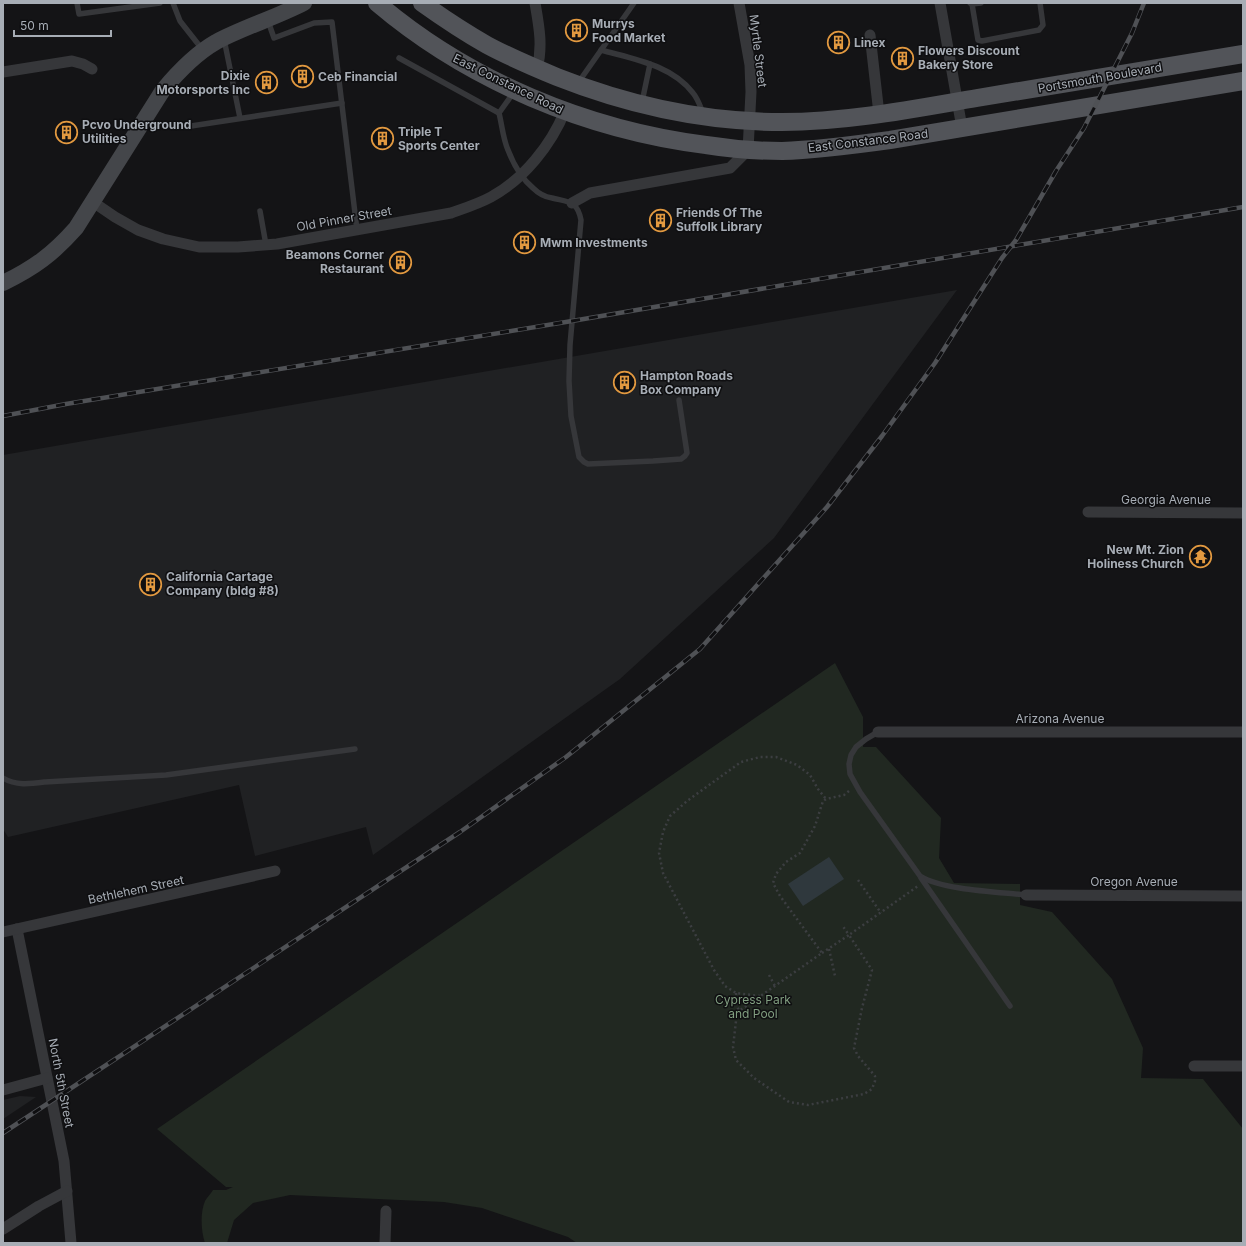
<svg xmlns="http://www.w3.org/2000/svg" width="1246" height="1246" font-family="Inter,sans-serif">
  <rect width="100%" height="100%" fill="#141416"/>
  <g fill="#202123">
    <path d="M957 290 774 538 620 679 373 855 366 827 255 856 239 785 8 837 3 829V455Z"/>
    <path d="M20 1096 36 1097 3 1119V1100Z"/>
  </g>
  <path fill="#212821" d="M835 663 863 717V747H876L941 818 939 858 954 883 1020 884V905L1052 912 1112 979 1143 1048 1141 1078 1203 1079 1243 1129V1243H577L568 1237 482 1208 444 1202 290 1195 253 1203 234 1220 227 1243H205C201 1231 200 1213 205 1201 207 1197 211 1194 213 1190H226L233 1187H226L157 1129Z"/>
  <path fill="#2f383d" d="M829 857 844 879 803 906 788 884Z"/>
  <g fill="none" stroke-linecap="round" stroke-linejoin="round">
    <g stroke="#3c3e41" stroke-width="2.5" stroke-dasharray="2 3" stroke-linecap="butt">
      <path d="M849 791 844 795 826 799 823 801 815 826 800 853 786 862 776 874 773 883 780 896 822 953 739 1011 736 1021 733 1047 736 1060 754 1078 789 1102 808 1105 864 1094 872 1089 875 1081V1076L858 1056 854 1048 862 1008 872 970 849 935 918 886"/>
      <path d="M858 880 881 913"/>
      <path d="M829 949 835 976"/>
      <path d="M822 953 849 935 842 925"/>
      <path d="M769 975 775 986"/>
      <path d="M736 993 737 1006 739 1011"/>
      <path d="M760 996 736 993 725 986 714 970 663 873 659 853 663 832 670 816 687 801 741 762 760 757H776L797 765 810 775 818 789 826 799"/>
    </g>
    <g stroke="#36373a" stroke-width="5.5">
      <path d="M77 3 79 14 160 3"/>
      <path d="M173 3 180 21 202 49"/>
      <path d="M970 3 972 4 978 40 982 41 1039 30 1043 25 1040 3"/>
      <path d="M972 4 981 3"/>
      <path d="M268 21 274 38 314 23 332 22 357 230"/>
      <path d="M224 39 240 118"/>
      <path d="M601 50C633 59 672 65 693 93 698 99 700 106 703 113"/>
      <path d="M399 58 499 113 514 92"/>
      <path d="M578 83 634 3"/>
      <path d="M642 102 650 64"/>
      <path d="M499 113C502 125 503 139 508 150 513 163 522 179 533 188 538 193 545 197 552 198 568 202 577 200 581 220L570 345 569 381 571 416 579 457 584 462 588 464 653 461 681 459 685 456 687 453 679 400"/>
      <path d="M191 126 342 103"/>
      <path d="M260 211 266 245"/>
      <path d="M878 732 866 739 856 747 851 755 849 764 850 774 860 792 920 876C942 890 998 892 1026 895"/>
      <path d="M3 778C16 786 30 784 45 782L166 775 355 749"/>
      <path d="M921 878 1010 1006"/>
    </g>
    <g stroke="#36373a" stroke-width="11">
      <path d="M535 3C539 26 543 46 537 69"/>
      <path d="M940 3 962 128"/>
      <path d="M870 35 879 114"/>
      <path d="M3 72 72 61 83 64 92 69"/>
      <path d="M93 202 115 217 138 230 163 239 199 247H238L277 244 451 213C465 208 478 204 491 197 524 179 551 145 565 111"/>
      <path d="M572 203 590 193 730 168 748 150 751 92 750 65 739 3"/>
      <path d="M1088 512 1243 513"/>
      <path d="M878 732H1243"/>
      <path d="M1026 895 1243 896"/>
      <path d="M17 929 64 1161 71 1243"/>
      <path d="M3 932 275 871"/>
      <path d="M1194 1066H1243"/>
      <path d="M3 1090 47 1078"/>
      <path d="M3 1229 39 1206 67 1191"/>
      <path d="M385 1243 386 1211"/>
    </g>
    <path stroke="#44464a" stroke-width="16" d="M3 283C34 268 53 254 76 228L163 90C178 72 195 54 216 42 244 27 275 18 304 3"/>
    <g stroke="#525459" stroke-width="18">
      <path d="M377 3C469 81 587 130 706 145 731 149 757 151 782 151 818 150 854 145 890 140L1243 81"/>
      <path d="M422 3C443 18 464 32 487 45 509 57 533 67 557 77 628 105 704 122 782 122 847 122 913 109 977 98 1066 83 1154 69 1243 54"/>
    </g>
    <defs>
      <g id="rail">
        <path d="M3 416 66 404 572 321 1243 207"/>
        <path d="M3 1133 460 832 566 757 700 649 827 507 882 436 935 363 1002 258 1016 240 1056 171 1084 128 1132 33 1144 3"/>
      </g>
    </defs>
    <use href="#rail" stroke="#4f5155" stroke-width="4.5"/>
    <use href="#rail" stroke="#0f0f11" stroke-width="3" stroke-dasharray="9" stroke-linecap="butt"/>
  </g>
  <defs>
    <symbol id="building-ring" viewBox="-11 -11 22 22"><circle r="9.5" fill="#0f0f11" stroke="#e29940" stroke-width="1.5"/><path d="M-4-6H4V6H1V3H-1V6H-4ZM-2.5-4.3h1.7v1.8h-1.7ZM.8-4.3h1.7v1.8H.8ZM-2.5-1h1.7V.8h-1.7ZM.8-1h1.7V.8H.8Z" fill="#e29940"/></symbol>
    <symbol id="temple-ring" viewBox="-11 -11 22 22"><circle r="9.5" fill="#0f0f11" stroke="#e29940" stroke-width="1.5"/><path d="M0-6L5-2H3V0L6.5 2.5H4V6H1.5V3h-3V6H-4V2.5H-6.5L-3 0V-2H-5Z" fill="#e29940"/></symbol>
  </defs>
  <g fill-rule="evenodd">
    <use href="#building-ring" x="564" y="18" width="25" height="25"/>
    <use href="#building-ring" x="826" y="30" width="25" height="25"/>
    <use href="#building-ring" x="890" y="46" width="25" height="25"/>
    <use href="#building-ring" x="290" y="64" width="25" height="25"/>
    <use href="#building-ring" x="254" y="70" width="25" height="25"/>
    <use href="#building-ring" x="54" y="120" width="25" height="25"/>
    <use href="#building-ring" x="370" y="126" width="25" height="25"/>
    <use href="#building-ring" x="648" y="208" width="25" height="25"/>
    <use href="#building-ring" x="512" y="230" width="25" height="25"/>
    <use href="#building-ring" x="388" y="250" width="25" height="25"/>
    <use href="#building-ring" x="612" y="370" width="25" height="25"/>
    <use href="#temple-ring" x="1188" y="544" width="25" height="25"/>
    <use href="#building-ring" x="138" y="572" width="25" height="25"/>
  </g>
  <g text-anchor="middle" stroke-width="3" stroke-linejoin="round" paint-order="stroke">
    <g font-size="12" font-weight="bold" fill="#a7adb5" stroke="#0f0f11" text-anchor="start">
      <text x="592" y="28">Murrys<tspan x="592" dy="14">Food Market</tspan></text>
      <text x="854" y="47">Linex</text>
      <text x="918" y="55">Flowers Discount<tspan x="918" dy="14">Bakery Store</tspan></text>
      <text x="250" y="80" text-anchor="end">Dixie<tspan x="250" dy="14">Motorsports Inc</tspan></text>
      <text x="318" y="81">Ceb Financial</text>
      <text x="82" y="129">Pcvo Underground<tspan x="82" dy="14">Utilities</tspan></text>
      <text x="398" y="136">Triple T<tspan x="398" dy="14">Sports Center</tspan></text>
      <text x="676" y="217">Friends Of The<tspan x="676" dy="14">Suffolk Library</tspan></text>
      <text x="540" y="247">Mwm Investments</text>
      <text x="384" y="259" text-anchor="end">Beamons Corner<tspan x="384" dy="14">Restaurant</tspan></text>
      <text x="640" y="380">Hampton Roads<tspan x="640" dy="14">Box Company</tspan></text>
      <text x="1184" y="554" text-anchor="end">New Mt. Zion<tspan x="1184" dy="14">Holiness Church</tspan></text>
      <text x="166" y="581">California Cartage<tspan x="166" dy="14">Company (bldg #8)</tspan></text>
    </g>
    <g font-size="12" fill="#a7adb5" stroke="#0f0f11">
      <text transform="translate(758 51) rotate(83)" y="4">Myrtle Street</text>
      <text transform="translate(1100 78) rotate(-10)" y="4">Portsmouth Boulevard</text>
      <text transform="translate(508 84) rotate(26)" y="4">East Constance Road</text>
      <text transform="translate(868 141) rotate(-7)" y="4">East Constance Road</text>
      <text transform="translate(344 219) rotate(-10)" y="4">Old Pinner Street</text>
      <text x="1166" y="504">Georgia Avenue</text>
      <text x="1060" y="723">Arizona Avenue</text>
      <text x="1134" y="886">Oregon Avenue</text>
      <text transform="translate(136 890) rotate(-12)" y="4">Bethlehem Street</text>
      <text transform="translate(61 1083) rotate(79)" y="4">North 5th Street</text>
    </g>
    <g font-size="12" fill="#819e80" stroke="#0f0f11">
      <text x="753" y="1004">Cypress Park<tspan x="753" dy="14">and Pool</tspan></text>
    </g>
  </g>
  <rect width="1246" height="1246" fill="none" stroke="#a7adb5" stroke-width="8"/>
  <path d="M14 30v6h97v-6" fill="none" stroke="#a7adb5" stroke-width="2"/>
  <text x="20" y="30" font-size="12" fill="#a7adb5" stroke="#0f0f11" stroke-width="3" paint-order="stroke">50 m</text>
</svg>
